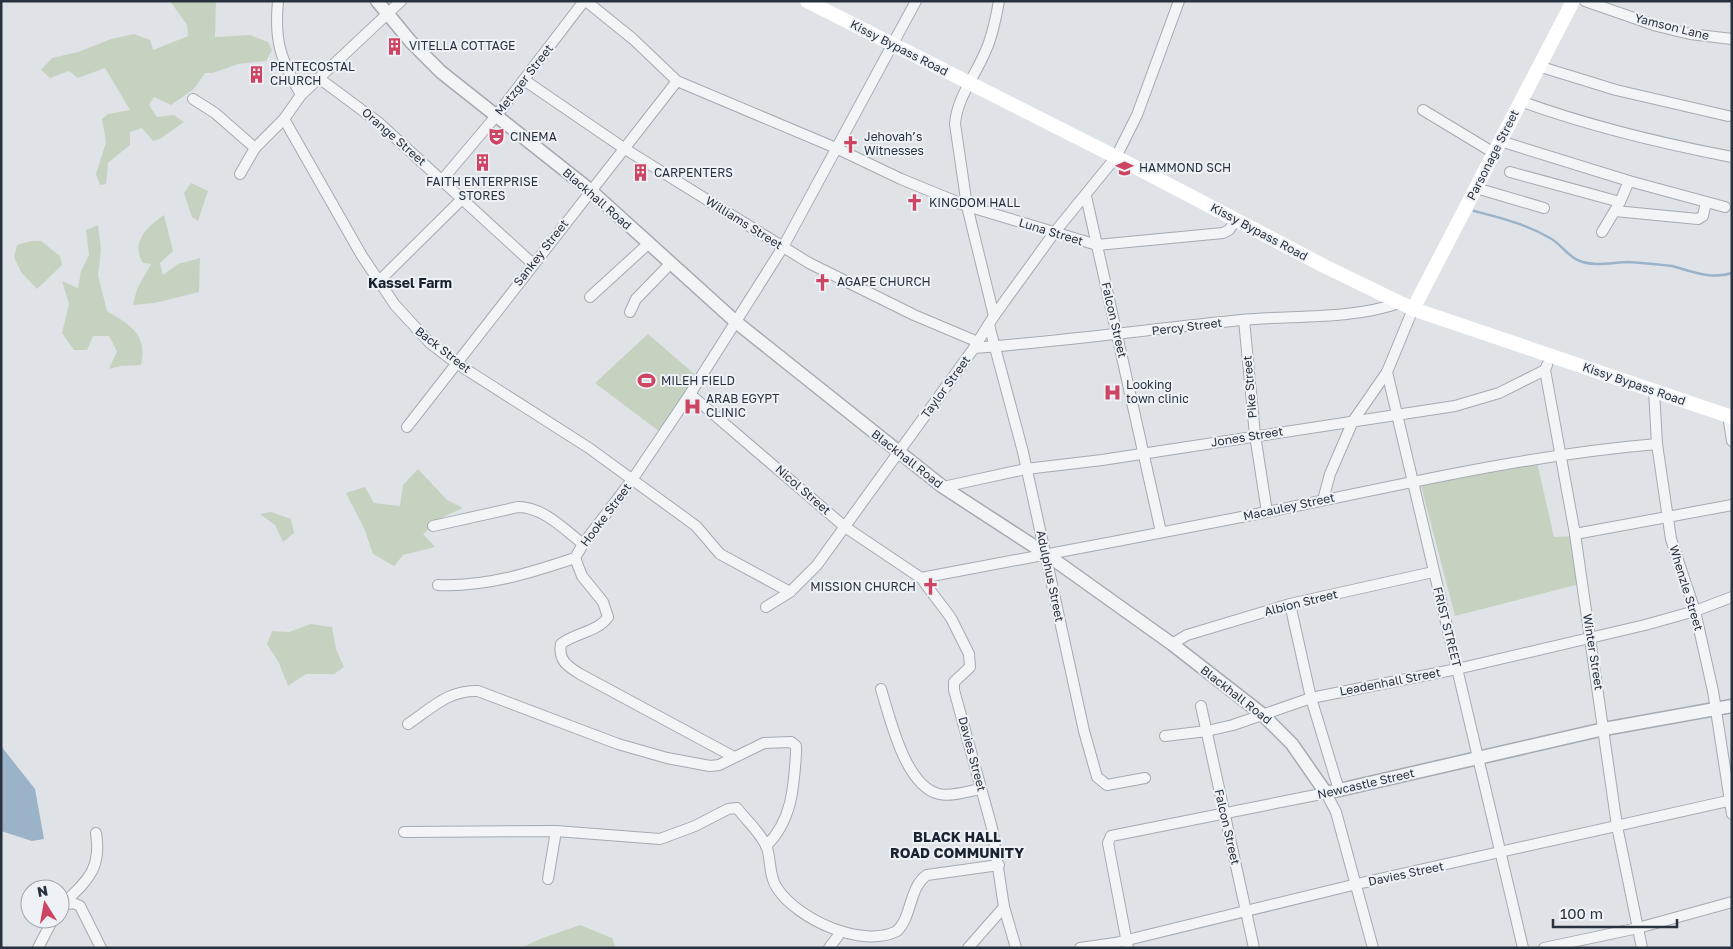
<svg xmlns="http://www.w3.org/2000/svg" width="1733" height="949" font-family="'Golos Text',sans-serif">
  <rect width="100%" height="100%" fill="#dfe3e8"/>
  <g fill="#c6d2c0">
    <path d="M170 1H216L215 37 250 35 268 42 272 50 266 61 238 64 213 73H205L194 89 171 105 154 97 149 105 157 117 174 115 184 122 160 139 153 141 142 128 130 132V145L108 163 106 184 100 185 96 174 106 142 102 119 108 114 130 110 105 68 78 78 69 71 50 78 41 70 52 58 78 52 111 39 134 34 150 40 153 50 188 36 187 25Z"/>
    <path d="M191 183 208 191 198 221 192 217 184 193Z"/>
    <path d="M164 215 173 251 160 263 163 275 178 264 200 258 199 292 155 303 133 305 137 289 151 264 143 263C130 242 148 226 164 215Z"/>
    <path d="M98 225 101 250 98 275 107 311C130 325 148 334 141 365L121 366 109 369 117 351 109 336H93L87 350H74L62 333 69 304 62 281 78 288 81 271 89 255 86 230Z"/>
    <path d="M31 241H41L60 256 62 265 37 289 21 272 14 257 17 245Z"/>
    <path d="M648 334 699 378 660 432 595 383Z"/>
    <path d="M1536 458 1554 537 1573 536 1580 584 1455 616 1419 478Z"/>
    <path d="M418 469 447 500 463 508 443 517 423 534 435 547 403 555 394 566 373 554 364 528 346 493 365 487 374 503 400 506 403 485Z"/>
    <path d="M271 512 291 519 294 533 283 542 275 525 260 514Z"/>
    <path d="M311 624 332 627 336 649 344 667 334 674H306L288 686 279 663 267 644 272 631 289 632Z"/>
    <path d="M580 925 612 938 616 948H521L540 939Z"/>
  </g>
  <path fill="#9ab3c8" d="M1 746 35 789 44 839 32 841 1 831Z"/>
  <g fill="none" stroke-linecap="round" stroke-linejoin="round">
    <path stroke="#9ab3c8" stroke-width="2.5" d="M1474 211C1501 218 1526 224 1550 238 1561 244 1568 257 1580 261 1594 267 1614 262 1629 262 1643 263 1658 264 1672 266 1691 271 1712 280 1732 273"/>
    <defs>
      <g id="minor">
        <path d="M278 1C274 43 281 59 301 95"/>
        <path d="M586 1 633 39 677 81 836 148 901 179 967 206 1097 245 1223 233 1229 230 1236 220"/>
        <path d="M1585 1 1657 26 1690 34 1732 39"/>
        <path d="M1538 66 1616 90 1728 116"/>
        <path d="M320 79 378 122 533 264"/>
        <path d="M524 80 625 149 809 263 914 315 978 342"/>
        <path d="M193 99 215 113 255 148"/>
        <path d="M1520 101C1589 126 1659 143 1732 157"/>
        <path d="M1423 110 1494 153"/>
        <path d="M284 119 362 256 395 305 430 343 456 363 589 448 696 526 720 554 790 592"/>
        <path d="M1500 141 1629 181 1725 207"/>
        <path d="M1510 172 1620 202"/>
        <path d="M240 174 255 148 284 119 301 95 401 1"/>
        <path d="M442 180 496 116 584 1"/>
        <path d="M1476 188 1544 208"/>
        <path d="M1086 196 1161 532"/>
        <path d="M1615 211 1698 219 1703 216 1706 202"/>
        <path d="M1602 232 1620 202 1629 181"/>
        <path d="M379 281 463 198"/>
        <path d="M590 297 648 244"/>
        <path d="M630 312 636 299 670 264"/>
        <path d="M994 316 967 206 955 124C957 97 976 75 986 50 993 35 996 17 999 1"/>
        <path d="M1244 320 1255 435 1267 512"/>
        <path d="M989 325 1023 452 1084 731 1097 777 1107 785 1145 778"/>
        <path d="M974 348C1064 341 1152 329 1241 320 1293 315 1350 320 1399 303"/>
        <path d="M1547 365 1545 370 1575 534 1617 826 1642 948"/>
        <path d="M1387 372 1523 948"/>
        <path d="M1654 391 1657 444 1671 539 1695 611 1713 691 1732 814"/>
        <path d="M690 394 845 527 921 578 951 618 969 654 970 667 954 682V690L992 828 1004 907 1016 948"/>
        <path d="M1728 415 1732 441"/>
        <path d="M407 427 677 81"/>
        <path d="M943 487 1026 469 1102 460 1455 406 1499 393 1545 370"/>
        <path d="M1323 500 1330 474 1353 421 1387 372 1413 309"/>
        <path d="M433 526 518 507C543 507 564 529 583 544"/>
        <path d="M1575 534 1732 505"/>
        <path d="M575 558 583 544 632 480 690 394 783 247 916 1"/>
        <path d="M575 558 582 576 603 602 608 617C598 632 574 633 561 644 558 660 567 666 580 674L734 757"/>
        <path d="M921 578C1036 556 1152 535 1267 512 1396 486 1525 455 1657 444"/>
        <path d="M438 585C486 587 530 573 575 558"/>
        <path d="M1290 604 1311 698 1339 790"/>
        <path d="M766 607 790 592 817 565 974 348 994 316 1054 233 1116 157 1137 115 1179 1"/>
        <path d="M1172 644 1187 635 1290 604 1433 572"/>
        <path d="M881 689C890 718 905 786 939 794 952 797 968 791 981 789"/>
        <path d="M1201 706 1254 948"/>
        <path d="M408 724C432 708 448 690 478 691L618 744 667 758 710 766 719 765 764 743 791 742 796 746V753C794 787 792 821 766 846"/>
        <path d="M1165 736 1207 731 1233 725 1311 698 1457 669 1645 625 1695 611 1732 597"/>
        <path d="M404 832 556 831 660 839 695 826 728 809 737 808C746 820 762 834 767 848 771 860 769 877 777 888 797 919 862 949 897 931 912 917 909 887 927 875L999 865"/>
        <path d="M548 879 556 831"/>
        <path d="M63 904C87 881 102 869 96 833"/>
        <path d="M62 905 73 903 80 906 101 948"/>
        <path d="M38 948 53 919"/>
        <path d="M829 948 838 936"/>
        <path d="M968 948 1004 907"/>
        <path d="M1080 948 1115 943 1357 884 1732 800"/>
        <path d="M1128 948 1108 843 1111 836 1326 793 1336 812 1373 948"/>
        <path d="M1544 948 1638 928 1732 902"/>
      </g>
      <path id="tertiary" d="M377 1 411 42 441 72 590 190 736 322 943 487 1046 554 1172 644 1262 714 1292 744 1326 793 1604 729 1732 706"/>
    </defs>
    <use href="#minor" stroke="#a4aab2" stroke-width="12"/>
    <use href="#tertiary" stroke="#a4aab2" stroke-width="15"/>
    <use href="#minor" stroke="#f2f4f6" stroke-width="10"/>
    <use href="#tertiary" stroke="#f2f4f6" stroke-width="12"/>
    <g stroke="#fff" stroke-width="14">
      <path d="M807 1 1116 157 1326 267 1413 309 1732 417"/>
      <path d="M1413 309 1573 1"/>
    </g>
  </g>
  <defs>
    <symbol id="building-bare" viewBox="-9 -9 18 18"><path d="M-4-6H4V6H1V3H-1V6H-4ZM-2.5-4.3h1.7v1.8h-1.7ZM.8-4.3h1.7v1.8H.8ZM-2.5-1h1.7V.8h-1.7ZM.8-1h1.7V.8H.8Z" fill="#cd4562" stroke="#eef2f6" stroke-width="2.5" paint-order="stroke"/></symbol>
    <symbol id="theatre-bare" viewBox="-9 -9 18 18"><path d="M-5-5.5Q0-4 5-5.5V0Q5 5 0 6Q-5 5-5 0ZM-3.3-2.5H-1v1.5H-3.3ZM1-2.5H3.3v1.5H1ZM-2.8 1Q0 5.5 2.8 1Z" fill="#cd4562" stroke="#eef2f6" stroke-width="2.5" paint-order="stroke"/></symbol>
    <symbol id="church-bare" viewBox="-9 -9 18 18"><path d="M-1.2-6h2.4v3.5h3.3v2.4h-3.3V6h-2.4V-.1h-3.3v-2.4h3.3Z" fill="#cd4562" stroke="#eef2f6" stroke-width="2.5" paint-order="stroke"/></symbol>
    <symbol id="school-bare" viewBox="-9 -9 18 18"><path d="M0-5L7-2L0 1L-7-2ZM-4 1L0 2.5L4 1V4Q0 6-4 4Z" fill="#cd4562" stroke="#eef2f6" stroke-width="2.5" paint-order="stroke"/></symbol>
    <symbol id="stadium-bare" viewBox="-9 -9 18 18"><path d="M0-5a6.5 5 0 1 0 0 10a6.5 5 0 1 0 0-10ZM-3.5-1.8h7v3.6h-7Z" fill="#cd4562" stroke="#eef2f6" stroke-width="2.5" paint-order="stroke"/></symbol>
    <symbol id="hospital-bare" viewBox="-9 -9 18 18"><path d="M-5-5h3v3.5h4V-5h3V5h-3V1.5h-4V5h-3Z" fill="#cd4562" stroke="#eef2f6" stroke-width="2.5" paint-order="stroke"/></symbol>
  </defs>
  <g fill-rule="evenodd">
    <use href="#building-bare" x="382" y="34" width="25" height="25"/>
    <use href="#building-bare" x="244" y="62" width="25" height="25"/>
    <use href="#theatre-bare" x="484" y="124" width="25" height="25"/>
    <use href="#church-bare" x="838" y="132" width="25" height="25"/>
    <use href="#building-bare" x="470" y="150" width="25" height="25"/>
    <use href="#school-bare" x="1112" y="156" width="25" height="25"/>
    <use href="#building-bare" x="628" y="160" width="25" height="25"/>
    <use href="#church-bare" x="902" y="190" width="25" height="25"/>
    <use href="#church-bare" x="810" y="270" width="25" height="25"/>
    <use href="#stadium-bare" x="634" y="368" width="25" height="25"/>
    <use href="#hospital-bare" x="1100" y="380" width="25" height="25"/>
    <use href="#hospital-bare" x="680" y="394" width="25" height="25"/>
    <use href="#church-bare" x="918" y="574" width="25" height="25"/>
  </g>
  <g text-anchor="middle" stroke-width="4" stroke-linejoin="round" paint-order="stroke">
    <g font-size="12" fill="#28323f" stroke="#eef2f6">
      <text transform="translate(1672 27) rotate(14)" y="4">Yamson Lane</text>
      <text transform="translate(899 48) rotate(27)" y="4">Kissy Bypass Road</text>
      <text transform="translate(524 80) rotate(-52)" y="4">Metzger Street</text>
      <text transform="translate(394 137) rotate(41)" y="4">Orange Street</text>
      <text transform="translate(1493 155) rotate(-63)" y="4">Parsonage Street</text>
      <text transform="translate(597 199) rotate(41)" y="4">Blackhall Road</text>
      <text transform="translate(744 223) rotate(32)" y="4">Williams Street</text>
      <text transform="translate(1051 232) rotate(17)" y="4">Luna Street</text>
      <text transform="translate(1259 232) rotate(28)" y="4">Kissy Bypass Road</text>
      <text transform="translate(541 253) rotate(-52)" y="4">Sankey Street</text>
      <text transform="translate(1114 320) rotate(77)" y="4">Falcon Street</text>
      <text transform="translate(1187 327) rotate(-7)" y="4">Percy Street</text>
      <text transform="translate(443 350) rotate(38)" y="4">Back Street</text>
      <text transform="translate(1634 384) rotate(19)" y="4">Kissy Bypass Road</text>
      <text transform="translate(946 387) rotate(-54)" y="4">Taylor Street</text>
      <text transform="translate(1250 387) rotate(-95)" y="4">Pike Street</text>
      <text transform="translate(1247 437) rotate(-9)" y="4">Jones Street</text>
      <text transform="translate(907 459) rotate(38)" y="4">Blackhall Road</text>
      <text transform="translate(803 490) rotate(41)" y="4">Nicol Street</text>
      <text transform="translate(1289 507) rotate(-12)" y="4">Macauley Street</text>
      <text transform="translate(606 515) rotate(-53)" y="4">Hooke Street</text>
      <text transform="translate(1050 576) rotate(78)" y="4">Adulphus Street</text>
      <text transform="translate(1686 588) rotate(73)" y="4">Whenzle Street</text>
      <text transform="translate(1301 603) rotate(-14)" y="4">Albion Street</text>
      <text transform="translate(1447 627) rotate(76)" y="4">FRIST STREET</text>
      <text transform="translate(1593 652) rotate(81)" y="4">Winter Street</text>
      <text transform="translate(1390 682) rotate(-11)" y="4">Leadenhall Street</text>
      <text transform="translate(1236 695) rotate(38)" y="4">Blackhall Road</text>
      <text transform="translate(972 754) rotate(75)" y="4">Davies Street</text>
      <text transform="translate(1366 784) rotate(-13)" y="4">Newcastle Street</text>
      <text transform="translate(1227 827) rotate(77)" y="4">Falcon Street</text>
      <text transform="translate(1406 874) rotate(-12)" y="4">Davies Street</text>
    </g>
    <g font-size="12" fill="#28323f" stroke="#eef2f6" text-anchor="start">
      <text x="409" y="50">VITELLA COTTAGE</text>
      <text x="270" y="71">PENTECOSTAL<tspan x="270" dy="14">CHURCH</tspan></text>
      <text x="510" y="141">CINEMA</text>
      <text x="864" y="141">Jehovah’s<tspan x="864" dy="14">Witnesses</tspan></text>
      <text x="1139" y="172">HAMMOND SCH</text>
      <text x="654" y="177">CARPENTERS</text>
      <text x="482" y="186" text-anchor="middle">FAITH ENTERPRISE<tspan x="482" dy="14">STORES</tspan></text>
      <text x="929" y="207">KINGDOM HALL</text>
      <text x="837" y="286">AGAPE CHURCH</text>
      <text x="661" y="385">MILEH FIELD</text>
      <text x="1126" y="389">Looking<tspan x="1126" dy="14">town clinic</tspan></text>
      <text x="706" y="403">ARAB EGYPT<tspan x="706" dy="14">CLINIC</tspan></text>
      <text x="916" y="591" text-anchor="end">MISSION CHURCH</text>
    </g>
    <g font-size="14" font-weight="bold" fill="#1a2330" stroke="#eef2f6">
      <text x="410" y="288">Kassel Farm</text>
      <text x="957" y="842">BLACK HALL<tspan x="957" dy="16">ROAD COMMUNITY</tspan></text>
    </g>
  </g>
  <rect width="1733" height="949" fill="none" stroke="#28323f" stroke-width="5"/>
  <g transform="translate(45 904) rotate(349)"><circle r="24" fill="#eef2f6" stroke="#9fa5ad"/>
  <path d="M0-4L9 19L0 12L-9 19Z" fill="#cd4562"/>
  <text y="-8" font-size="14" font-weight="bold" text-anchor="middle" fill="#28323f">N</text>
  </g>
  <path d="M1553 919v8h124v-8" fill="none" stroke="#28323f" stroke-width="2.5"/>
  <text x="1560" y="919" font-size="15" fill="#28323f" stroke="#eef2f6" stroke-width="4" paint-order="stroke">100 m</text>
</svg>
